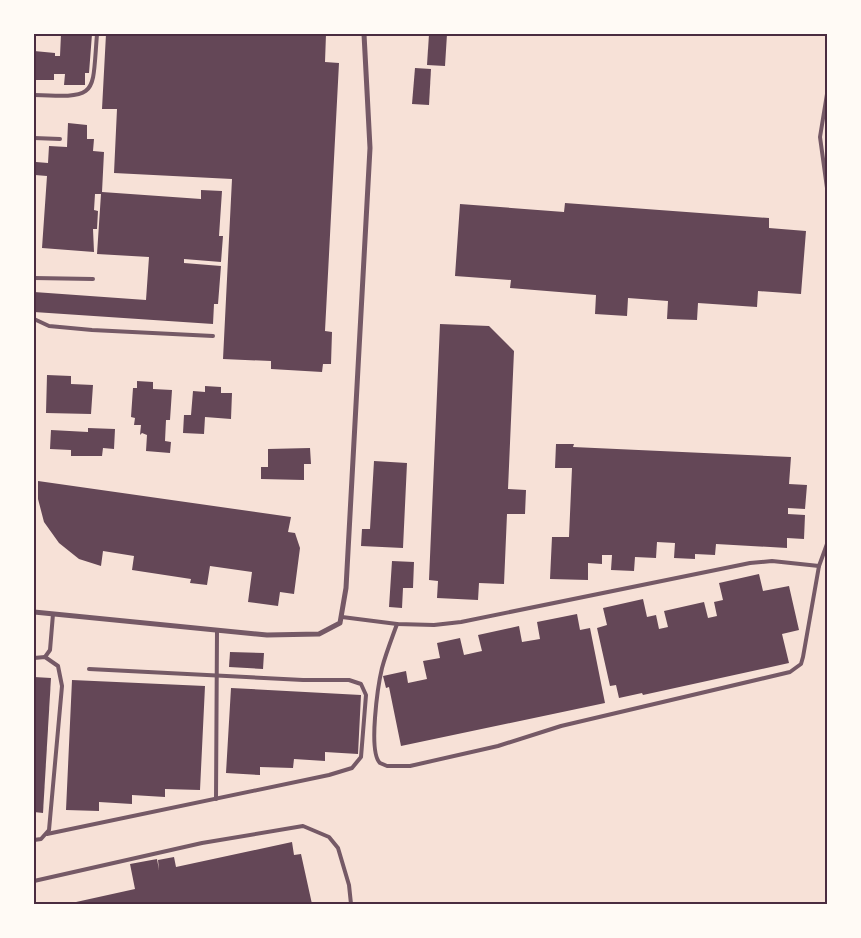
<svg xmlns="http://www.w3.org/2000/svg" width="861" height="938" font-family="'Source Sans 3',sans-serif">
  <rect width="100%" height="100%" fill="#f7e1d7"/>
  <g fill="#644757">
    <path d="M61 34H92L89 73H85V85H64L65 74H54V80H34V51L55 53V56H60Z"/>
    <path d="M106 34H326L325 62 339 63 325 331 332 332 331 364H323L322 372 271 369V361L223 359 232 179 114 173 117 109H102Z"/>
    <path d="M429 34H447L445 66 427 65Z"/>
    <path d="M415 68 431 69 429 105 412 104Z"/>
    <path d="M68 123 87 125V139H94L93 151 104 152 102 192 201 199V190L222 191 219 236H223L221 262 184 259V263L221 266 218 304H214L213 324 34 312V292L146 300 149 257 97 254 101 194H95L94 210 98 211 97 229H93L94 252 42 248 47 176 35 175 36 162 48 163 49 146 67 147Z"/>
    <path d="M565 203 769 218V228L806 231 801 294 758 291 757 307 698 303 697 320 667 319 668 301 628 298 627 316 595 314 596 295 510 288 511 280 455 276 460 204 564 212Z"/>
    <path d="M440 324 489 326 514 351 508 489 526 490 525 514H507L504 584 479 583 478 600 437 598 438 581 429 580Z"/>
    <path d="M47 375 71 376V384L93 385 91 414 46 413Z"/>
    <path d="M137 381 153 382V389L172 390 170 420H166L165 441 171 442 170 453 146 451 147 435 142 433 140 435 141 425H134L135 418 131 417 133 388H137Z"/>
    <path d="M205 386 221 387V393H232L231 419 205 417 204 434 183 433 184 415H191L193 391 205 392Z"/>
    <path d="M88 428 115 429 114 449 103 448 102 456H71V450L50 449 51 430 88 432Z"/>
    <path d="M556 444H574L573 447 791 457 789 484 807 485 805 509 788 508V514L805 515 804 539 787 538V548L716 544 715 555 695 554V559L674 558 675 543 657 542 656 558 635 557 634 571 611 570 612 555H602V564L588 563V580L550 579 552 537H569L572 468H555Z"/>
    <path d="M310 448 311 464H304V480L261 479V467H268V449Z"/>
    <path d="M374 461 407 463 403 548 361 546 362 529H370Z"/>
    <path d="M38 481 291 517 288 532 295 533 300 548 294 594 280 592 278 606 248 602 252 572 210 566 207 585 190 583 191 579 132 570 134 556 103 551 101 566 79 559 59 543 44 522 38 499Z"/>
    <path d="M392 561 414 562 413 588H403L402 608 389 607Z"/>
    <path d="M759 574 763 591 789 586 799 630 782 634 789 663 643 695 642 693 619 698 616 685 610 686 597 628 607 625 603 608 643 599 647 617 656 615 659 629 668 627 664 611 704 602 708 618 717 616 714 602 723 600 719 583Z"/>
    <path d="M577 614 580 630 590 628 605 703 401 746 389 687 386 688 383 676 406 671 408 683 427 679 423 661 440 658 437 643 460 638 464 655 482 651 478 635 519 626 522 642 540 639 537 622Z"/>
    <path d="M230 652 264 653 263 669 229 667Z"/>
    <path d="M34 677 51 678 43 813 34 812Z"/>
    <path d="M72 680 205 686 200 790 165 789V797L132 795V804L99 802V811L66 810Z"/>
    <path d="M231 688 361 695 358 754 325 752V761L294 759 293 768 260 767V775L226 773Z"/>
    <path d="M292 842 294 855 301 854 312 904H67L135 889 130 864 157 859 159 870 158 860 174 857 176 867Z"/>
  </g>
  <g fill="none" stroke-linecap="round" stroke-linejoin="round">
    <g stroke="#755966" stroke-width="4">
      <path d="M827 94 820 137 827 188"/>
      <path d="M34 95C99 98 92 96 97 34"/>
      <path d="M34 138 60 139"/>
      <path d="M34 278 93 279"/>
      <path d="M34 319 49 326 92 330 213 336"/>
      <path d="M342 617 397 624 434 625 461 622 750 563 772 561 819 566"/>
      <path d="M397 624C392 638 386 653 382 668 378 685 368 752 380 763L387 766H410L498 746 561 726 790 672 801 664 803 657 819 566 827 544"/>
      <path d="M45 657 50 650 53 614"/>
      <path d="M34 658 45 657 58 666 62 686 49 830 41 839 34 840"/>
      <path d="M216 799 217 630"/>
      <path d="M47 834 329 775 352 768 361 757 366 695 361 684 349 680H303L89 669"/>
      <path d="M34 881 202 843 303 826 329 837 338 848 349 885 351 904"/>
    </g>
    <path stroke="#755966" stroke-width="5" d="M34 612 267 635 319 634 340 623 346 588 370 148 364 34"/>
  </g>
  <rect width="861" height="938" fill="none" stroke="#fffaf5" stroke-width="70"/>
  <rect x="35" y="35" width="791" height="868" fill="none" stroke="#4a2c40" stroke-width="2"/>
</svg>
